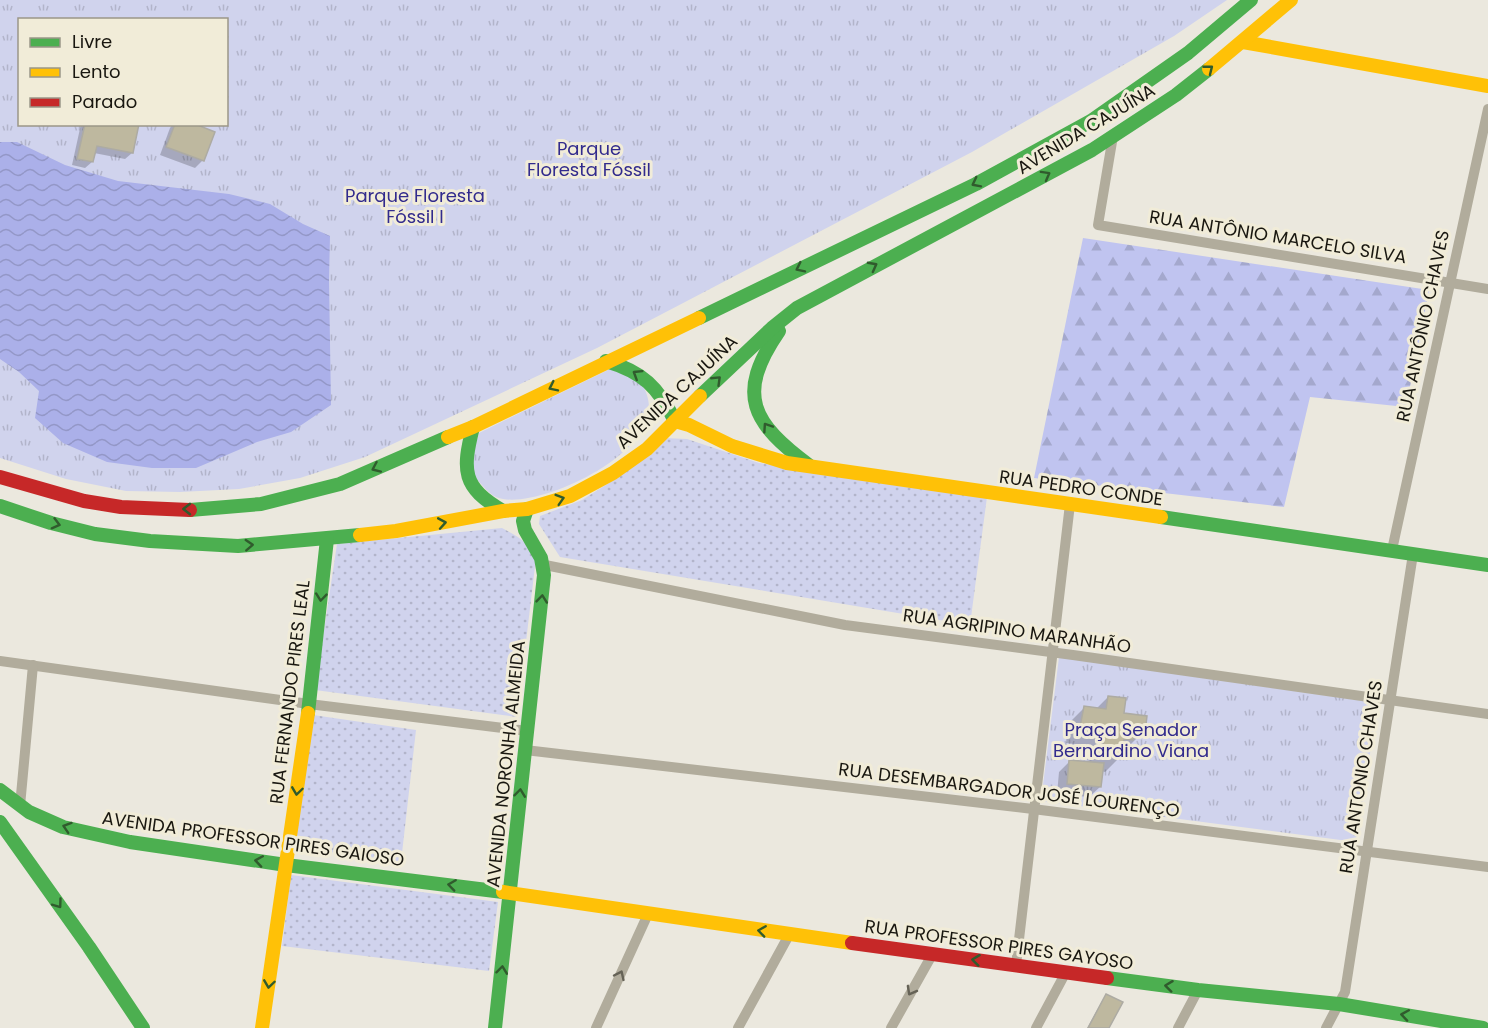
<svg xmlns="http://www.w3.org/2000/svg" width="1488" height="1028" font-family="Poppins,sans-serif">
  <defs>
    <pattern id="grass-dots" width="8" height="8" patternUnits="userSpaceOnUse" patternTransform="scale(1.5)"><rect width="8" height="8" fill="#d0d3ed"/><path d="M2 2h.1M6 6h.1" fill="none" stroke="#b2b4ca" stroke-width="1.8" stroke-linecap="round"/></pattern>
    <pattern id="forest-firs" width="22" height="20" patternUnits="userSpaceOnUse" patternTransform="scale(1.5)"><rect width="22" height="20" fill="#c0c4f0"/><path d="M5 1l3.5 6h-7zM16 11l3.5 6h-7z" fill="#a4a8cd"/></pattern>
    <pattern id="park-tufts" width="24" height="20" patternUnits="userSpaceOnUse" patternTransform="scale(1.5)"><rect width="24" height="20" fill="#d0d3ed"/><path d="M3 7l-1-3M5 7V3M7 7l1-3M15 17l-1-3M17 17v-4M19 17l1-3" fill="none" stroke="#b2b4ca"/></pattern>
    <pattern id="water-waves" width="16" height="10" patternUnits="userSpaceOnUse" patternTransform="scale(1.5)"><rect width="16" height="10" fill="#abb0e9"/><path d="M0 5q4-4 8 0t8 0" fill="none" stroke="#9397c7"/></pattern>
  </defs>
  <rect width="100%" height="100%" fill="#ebe8de"/>
  <g fill="url(#grass-dots)">
    <path d="M664 438 687 439 759 463 987 497 970 625 560 557 539 524 540 516 582 500 609 483Z"/>
    <path d="M502 528C517 536 529 542 536 558L517 717 315 690 337 544Z"/>
    <path d="M313 715 416 730 401 862 295 847Z"/>
    <path d="M291 875 498 902 489 971 282 946Z"/>
  </g>
  <path fill="url(#forest-firs)" d="M1083 238 1429 290 1406 407 1310 397 1284 507 1034 478Z"/>
  <g fill="url(#park-tufts)" fill-rule="evenodd">
    <path d="M0 0H1227L1174 36 972 152 597 348 365 457 300 478 239 489 180 492 126 491 66 479 0 458ZM20 20H226V124H20Z"/>
    <path d="M610 369C619 373 632 376 639 382 646 388 649 399 649 408 650 455 545 506 503 499 494 498 487 491 481 484 476 479 472 471 471 464 470 455 477 442 479 433Z"/>
    <path d="M1059 657 1378 703 1356 842 1041 801Z"/>
  </g>
  <path fill="url(#water-waves)" d="M0 142H17L65 165 118 181 229 194 270 204 303 224 330 236 329 280 331 405 291 432 257 442 196 468H152L107 462 63 443 35 418 39 391 19 372 0 359Z"/>
  <g fill="#0003">
    <path d="M81 124H137L132 153 125 159 94 153 92 162 85 168 72 165Z"/>
    <path d="M173 124H190L203 160 195 168 160 155 170 128Z"/>
    <path d="M1108 697 1123 714 1143 732 1127 748H1124L1121 750V756L1105 772 1101 771 1100 787 1089 797 1057 794 1059 772 1070 761 1088 763 1091 746 1066 743 1068 724 1084 708 1096 709Z"/>
    <path d="M1107 996V1028H1087L1102 1001Z"/>
  </g>
  <g fill="#beb89f" stroke="#adaba3" stroke-width="1.5">
    <path d="M85 124H139L133 153 97 146 93 162 77 159Z"/>
    <path d="M175 124H195L215 132 204 161 166 147Z"/>
    <path d="M1108 696 1126 698 1124 713 1147 716 1145 733 1134 732 1133 740 1124 739 1122 757 1102 754 1105 731 1080 727 1084 706 1106 709Z"/>
    <path d="M1069 760 1104 763 1101 787 1067 784Z"/>
    <path d="M1106 994 1123 1002 1109 1028H1088Z"/>
  </g>
  <g fill="none" stroke-linecap="round" stroke-linejoin="round">
    <g stroke="#b1ac9c" stroke-width="10">
      <path d="M1113 136 1098 225 1488 289"/>
      <path d="M1392 550 1488 109"/>
      <path d="M545 565 845 625 1073 655 1488 714"/>
      <path d="M0 661 309 704 527 731"/>
      <path d="M525 750 1033 809 1488 867"/>
      <path d="M20 806 33 665"/>
      <path d="M1016 965 1070 504"/>
      <path d="M596 1028 648 914"/>
      <path d="M738 1028 789 935"/>
      <path d="M891 1028 932 955"/>
      <path d="M1036 1028 1066 972"/>
      <path d="M1178 1028 1198 990"/>
      <path d="M1326 1028 1345 992 1413 554"/>
    </g>
    <g stroke="#4caf50" stroke-width="14">
      <path d="M699 318 976 184 1091 121 1188 53 1251 0"/>
      <path d="M779 331C735 395 752 423 810 466"/>
      <path d="M606 361C643 372 658 387 675 421"/>
      <path d="M700 396 772 328 797 308 1092 150 1176 95 1209 69"/>
      <path d="M473 427C462 471 462 487 503 511"/>
      <path d="M0 506 51 523 95 534 150 541 238 546 360 535"/>
      <path d="M190 510 261 504 340 484 448 437"/>
      <path d="M1161 517 1488 565"/>
      <path d="M308 713 327 539"/>
      <path d="M0 790 29 812 63 827 130 842 286 865 503 892"/>
      <path d="M0 822 89 947 143 1028"/>
      <path d="M1107 978 1198 990 1339 1004 1483 1028"/>
      <path d="M495 1028 544 575 541 558 525 530 523 521 527 509"/>
    </g>
    <g stroke="#ffc107" stroke-width="14">
      <path d="M1243 42 1488 86"/>
      <path d="M1209 69 1291 0"/>
      <path d="M675 421 689 425 732 446 787 463 1161 517"/>
      <path d="M448 437 473 427 699 318"/>
      <path d="M360 535 396 531 503 511 527 509 570 496 613 473 647 449 700 396"/>
      <path d="M503 892 852 943"/>
      <path d="M262 1028 308 713"/>
    </g>
    <g stroke="#c62828" stroke-width="14">
      <path d="M0 477 84 501 121 507 190 510"/>
      <path d="M852 943 1107 978"/>
    </g>
  </g>
  <defs><path id="oneway-chevron" d="M-2-3.5L2.5 0L-2 3.5" fill="none" stroke-width="1.6" stroke-linecap="round" stroke-linejoin="round" transform="scale(1.5)"/></defs>
  <g stroke="#305b2d">
    <use href="#oneway-chevron" transform="translate(1209 69) rotate(-38)"/>
    <use href="#oneway-chevron" transform="translate(1046 175) rotate(-29)"/>
    <use href="#oneway-chevron" transform="translate(976 183) rotate(153)"/>
    <use href="#oneway-chevron" transform="translate(873 266) rotate(-28)"/>
    <use href="#oneway-chevron" transform="translate(800 268) rotate(154)"/>
    <use href="#oneway-chevron" transform="translate(637 374) rotate(-148)"/>
    <use href="#oneway-chevron" transform="translate(717 380) rotate(-44)"/>
    <use href="#oneway-chevron" transform="translate(553 387) rotate(154)"/>
    <use href="#oneway-chevron" transform="translate(767 427) rotate(-124)"/>
    <use href="#oneway-chevron" transform="translate(376 468) rotate(156)"/>
    <use href="#oneway-chevron" transform="translate(560 499) rotate(-17)"/>
    <use href="#oneway-chevron" transform="translate(187 509) rotate(180)"/>
    <use href="#oneway-chevron" transform="translate(442 523) rotate(-10)"/>
    <use href="#oneway-chevron" transform="translate(56 524) rotate(15)"/>
    <use href="#oneway-chevron" transform="translate(249 545) rotate(-3)"/>
    <use href="#oneway-chevron" transform="translate(321 597) rotate(96)"/>
    <use href="#oneway-chevron" transform="translate(542 599) rotate(-84)"/>
    <use href="#oneway-chevron" transform="translate(297 791) rotate(98)"/>
    <use href="#oneway-chevron" transform="translate(520 793) rotate(-83)"/>
    <use href="#oneway-chevron" transform="translate(67 827) rotate(-162)"/>
    <use href="#oneway-chevron" transform="translate(259 861) rotate(-171)"/>
    <use href="#oneway-chevron" transform="translate(452 885) rotate(-172)"/>
    <use href="#oneway-chevron" transform="translate(58 904) rotate(54)"/>
    <use href="#oneway-chevron" transform="translate(762 931) rotate(-172)"/>
    <use href="#oneway-chevron" transform="translate(976 960) rotate(-173)"/>
    <use href="#oneway-chevron" transform="translate(502 970) rotate(-83)"/>
    <use href="#oneway-chevron" transform="translate(269 984) rotate(98)"/>
    <use href="#oneway-chevron" transform="translate(1169 986) rotate(-173)"/>
    <use href="#oneway-chevron" transform="translate(1405 1015) rotate(-171)"/>
  </g>
  <g stroke="#656256">
    <use href="#oneway-chevron" transform="translate(620 975) rotate(-65)"/>
    <use href="#oneway-chevron" transform="translate(911 991) rotate(119)"/>
  </g>
  <g text-anchor="middle" stroke-width="6" stroke-linejoin="round" paint-order="stroke">
    <g font-size="18" fill="#191710" stroke="#f1ecd8">
      <text transform="translate(1086 129) rotate(-31)" y="6">AVENIDA CAJUÍNA</text>
      <text transform="translate(1278 237) rotate(9)" y="6">RUA ANTÔNIO MARCELO SILVA</text>
      <text transform="translate(1423 326) rotate(-78)" y="6">RUA ANTÔNIO CHAVES</text>
      <text transform="translate(677 392) rotate(-43)" y="6">AVENIDA CAJUÍNA</text>
      <text transform="translate(1081 488) rotate(8)" y="6">RUA PEDRO CONDE</text>
      <text transform="translate(1017 631) rotate(8)" y="6">RUA AGRIPINO MARANHÃO</text>
      <text transform="translate(290 692) rotate(-83)" y="6">RUA FERNANDO PIRES LEAL</text>
      <text transform="translate(506 764) rotate(-84)" y="6">AVENIDA NORONHA ALMEIDA</text>
      <text transform="translate(1361 777) rotate(-81)" y="6">RUA ANTONIO CHAVES</text>
      <text transform="translate(1009 790) rotate(7)" y="6">RUA DESEMBARGADOR JOSÉ LOURENÇO</text>
      <text transform="translate(253 839) rotate(8)" y="6">AVENIDA PROFESSOR PIRES GAIOSO</text>
      <text transform="translate(999 945) rotate(8)" y="6">RUA PROFESSOR PIRES GAYOSO</text>
    </g>
    <g font-size="18" fill="#322b8d" stroke="#f1ecd8">
      <text x="589" y="155">Parque<tspan x="589" dy="21">Floresta Fóssil</tspan></text>
      <text x="415" y="202">Parque Floresta<tspan x="415" dy="21">Fóssil I</tspan></text>
      <text x="1131" y="736">Praça Senador<tspan x="1131" dy="21">Bernardino Viana</tspan></text>
    </g>
  </g>
  <rect x="18" y="18" width="210" height="108" fill="#f1ecd8" stroke="#9b9788" stroke-width="1.5"/>
  <rect x="30" y="38" width="30" height="9" fill="#4caf50" stroke="#9b9788" stroke-width="1.5"/>
  <text x="72" y="48" font-size="18" fill="#191710">Livre</text>
  <rect x="30" y="68" width="30" height="9" fill="#ffc107" stroke="#9b9788" stroke-width="1.5"/>
  <text x="72" y="78" font-size="18" fill="#191710">Lento</text>
  <rect x="30" y="98" width="30" height="9" fill="#c62828" stroke="#9b9788" stroke-width="1.5"/>
  <text x="72" y="108" font-size="18" fill="#191710">Parado</text>
</svg>
